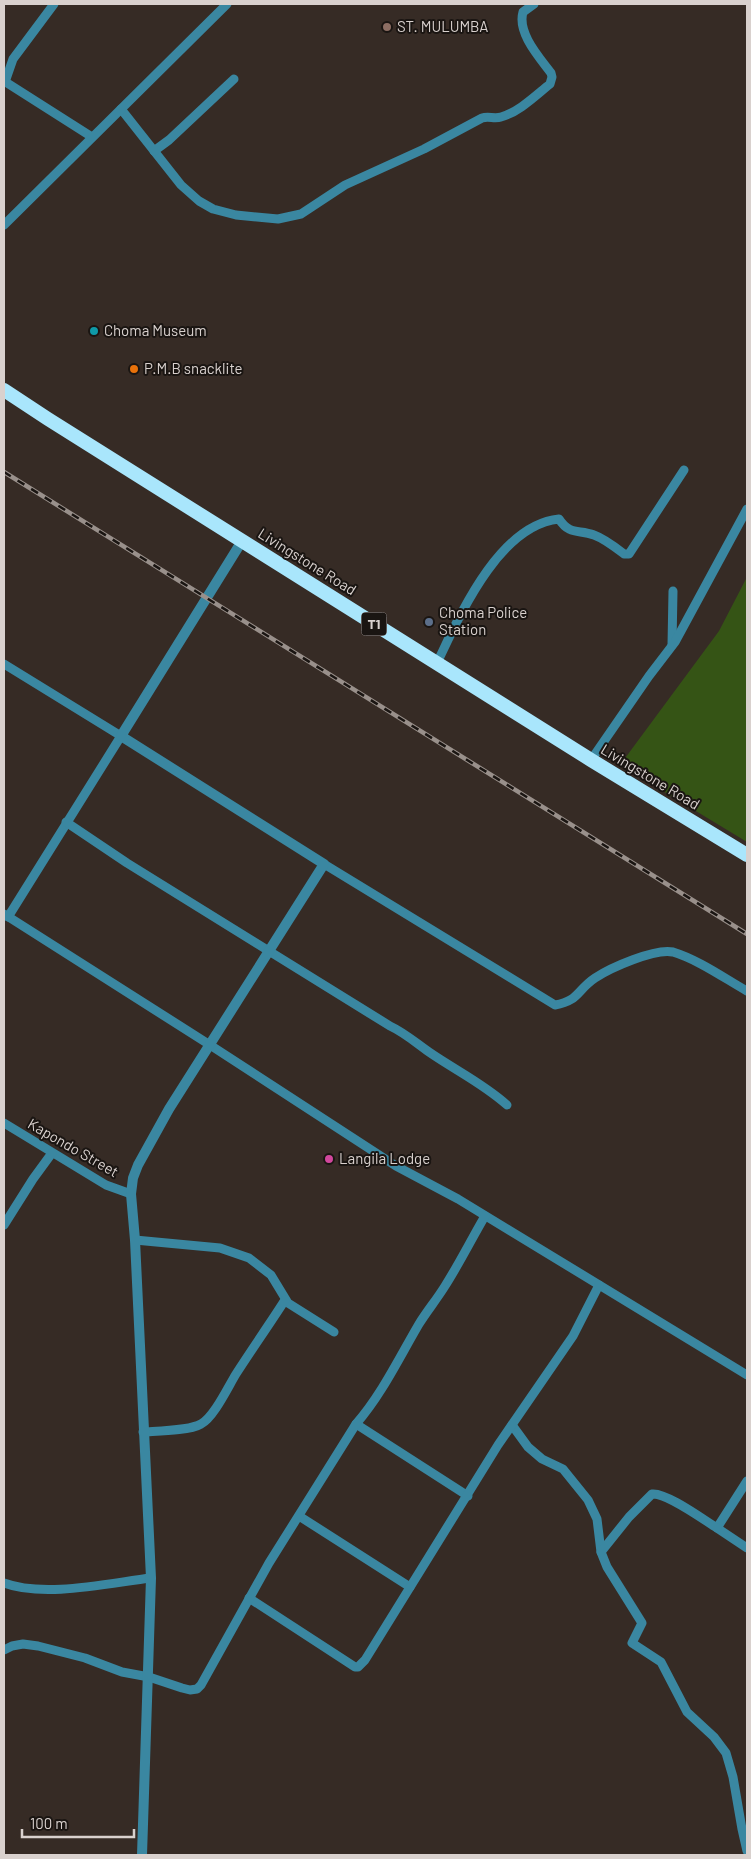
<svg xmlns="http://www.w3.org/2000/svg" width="751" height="1859" font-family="Barlow,sans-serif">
  <rect width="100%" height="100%" fill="#362b25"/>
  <path fill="#355415" d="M747 577V842L620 765 719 631Z"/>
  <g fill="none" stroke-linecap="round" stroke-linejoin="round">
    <g stroke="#3a87a1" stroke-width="9">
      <path d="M4 81 92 137"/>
      <path d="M5 82 13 59 54 4"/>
      <path d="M121 109 181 185 199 201 213 209 236 215 278 219 301 214 345 185 424 149 482 118C488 116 495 119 501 117 519 112 535 96 550 84L552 77 551 73C539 57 517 33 523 12L534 4"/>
      <path d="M154 151 169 140 234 79"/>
      <path d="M4 225 227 4"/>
      <path d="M672 645 673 591"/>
      <path d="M437 663C460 615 499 525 559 519 570 536 579 529 594 535 605 539 615 547 624 554H629L684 470"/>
      <path d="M4 664 121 736 8 917"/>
      <path d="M591 760 649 676 675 642 747 509"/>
      <path d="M66 822 127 863 390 1026C405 1033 416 1043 429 1052 455 1070 484 1084 507 1105"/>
      <path d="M324 864 555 1005C579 1001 577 990 595 978 610 968 655 948 673 952 699 960 724 978 747 991"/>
      <path d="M4 914 210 1045 396 1166 458 1199 747 1375"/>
      <path d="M4 1123 106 1185 131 1194"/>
      <path d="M4 1225 33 1179 52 1153"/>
      <path d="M135 1240 220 1248 249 1258 271 1275 288 1303 334 1332"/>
      <path d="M356 1424 468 1496"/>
      <path d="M512 1425 528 1447 542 1459 563 1469 588 1500 597 1519 601 1552 607 1567 642 1623 632 1643 661 1662 687 1712 714 1737 726 1753 733 1777 742 1829 747 1851"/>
      <path d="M143 1432C158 1431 189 1431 201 1424 214 1417 228 1387 236 1374 252 1349 269 1325 285 1300"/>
      <path d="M747 1481 717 1528 747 1548"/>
      <path d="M299 1516 410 1587"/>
      <path d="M601 1552 629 1517 652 1494C666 1492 704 1520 717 1528"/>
      <path d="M4 1583C44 1598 109 1583 151 1578"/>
      <path d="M249 1598 355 1667H358L365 1660 498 1445 573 1336 599 1285"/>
      <path d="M4 1650 12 1646 23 1644 38 1646 85 1658 122 1672 149 1677 182 1688 190 1690 197 1689 201 1685 269 1563 356 1424C382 1394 399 1358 419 1324 427 1311 437 1299 445 1286 459 1264 471 1240 485 1216"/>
    </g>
    <path stroke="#3a87a1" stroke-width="10" d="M142 1855 151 1578 135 1240 131 1194 133 1178 138 1165 169 1109 324 864 121 736 242 541"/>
    <path stroke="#a9e6fc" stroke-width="14" d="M4 390 48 419 591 760 747 855"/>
    <defs>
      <path id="rail" d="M4 472 747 934"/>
    </defs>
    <use href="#rail" stroke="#99908b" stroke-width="4.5"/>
    <use href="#rail" stroke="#1a1512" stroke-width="2.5" stroke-dasharray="8" stroke-linecap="butt"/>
  </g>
  <circle fill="#8d6e63" stroke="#1a1512" stroke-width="2" cx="387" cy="27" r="5"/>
  <circle fill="#0f9aa8" stroke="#1a1512" stroke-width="2" cx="94" cy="331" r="5"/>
  <circle fill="#e8710a" stroke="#1a1512" stroke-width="2" cx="134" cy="369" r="5"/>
  <circle fill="#5c6f8a" stroke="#1a1512" stroke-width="2" cx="429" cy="622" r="5"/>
  <circle fill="#d1479c" stroke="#1a1512" stroke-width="2" cx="329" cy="1159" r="5"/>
  <g text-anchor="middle" stroke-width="4" stroke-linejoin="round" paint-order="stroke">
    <rect fill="#1a1512" stroke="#a09996" stroke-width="1" x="361.5" y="612.5" width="25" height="23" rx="4"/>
    <g font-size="14" font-weight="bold" fill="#d9d1ce">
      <text x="374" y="629">T1</text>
    </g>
    <g font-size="15" fill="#d9d1ce" stroke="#1a1512" text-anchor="start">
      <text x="397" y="32">ST. MULUMBA</text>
      <text x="104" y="336">Choma Museum</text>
      <text x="144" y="374">P.M.B snacklite</text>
      <text x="439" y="618">Choma Police<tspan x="439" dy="17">Station</tspan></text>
      <text x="339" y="1164">Langila Lodge</text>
    </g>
    <g font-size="15" fill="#d9d1ce" stroke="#1a1512">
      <text transform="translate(307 562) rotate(32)" y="5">Livingstone Road</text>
      <text transform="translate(650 777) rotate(31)" y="5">Livingstone Road</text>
      <text transform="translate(73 1148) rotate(30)" y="5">Kapondo Street</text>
    </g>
  </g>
  <rect width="751" height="1859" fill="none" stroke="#d9d1ce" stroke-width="10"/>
  <path d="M22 1829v8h112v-8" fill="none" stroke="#d9d1ce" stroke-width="2.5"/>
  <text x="30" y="1829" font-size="15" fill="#d9d1ce" stroke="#1a1512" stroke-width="4" paint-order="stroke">100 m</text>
</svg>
